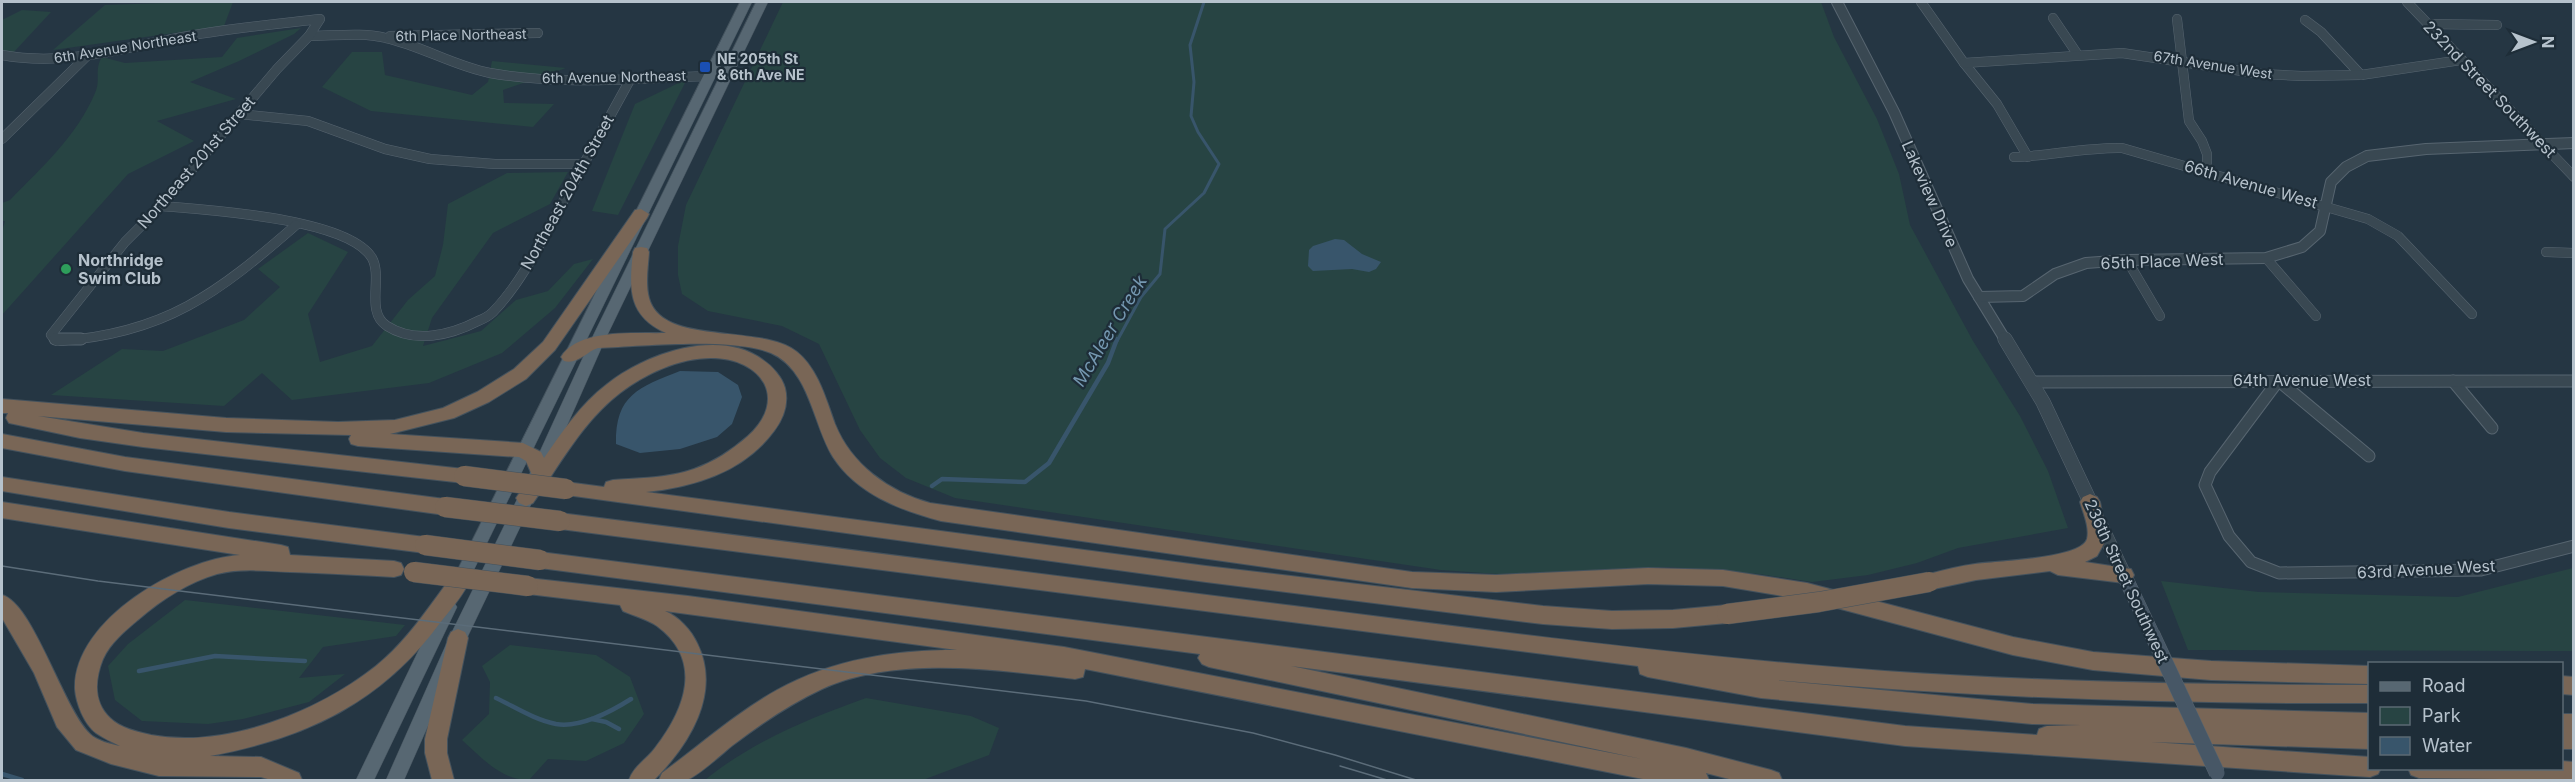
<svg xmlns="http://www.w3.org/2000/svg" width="2575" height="782" font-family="Inter,sans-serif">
  <rect width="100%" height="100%" fill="#253643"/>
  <g fill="#274443">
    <path d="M193 2H233L224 26 53 50 105 5Z"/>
    <path d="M783 2H1821L1834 37 1877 119 1899 174 1910 225 1973 341 2020 416 2048 471 2068 528 1958 548 1917 563 1868 575 1812 582 1759 574 1669 567 1498 574 1441 570 955 498 906 478 880 458 860 430 819 344 782 326 708 311 682 294 678 275V246L686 205Z"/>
    <path d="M22 10 51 12 13 53 2 58V20Z"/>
    <path d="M301 28 294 34 239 61 190 82 236 99 157 121 194 141 128 174 2 315V232L5 221H2V203L10 200C42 167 77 136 95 93 101 81 94 69 102 57L125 63 222 57 237 38Z"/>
    <path d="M352 52H382L385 75 472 95 488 82 492 61 566 68 503 90 504 103 554 104 533 127 371 111 322 87Z"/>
    <path d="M687 79 618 215 592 211 635 104Z"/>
    <path d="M568 172 550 204 493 233 432 318 423 346 481 331 516 300 548 291 574 264 593 259 555 308 502 353 429 383 292 400 262 373 224 406 51 395 122 349 163 351 244 320 280 287 258 269 308 233 348 252 308 314 320 362 372 346 408 300 435 276 443 245 448 204 507 173Z"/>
    <path d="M2573 568V651L2188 650 2161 581 2259 592 2458 597Z"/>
    <path d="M185 600 405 625 396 636 323 647 299 678 345 674 309 702 243 719 208 724 142 721 115 700 108 666 128 644Z"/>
    <path d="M510 645 596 655 630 677 644 714 624 743 586 761 548 759 529 780C502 781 481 757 462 740L489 714 490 682 482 666Z"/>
    <path d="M866 698 971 716 999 728 989 755 923 780H705C751 742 810 718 866 698Z"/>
  </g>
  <g fill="#38556b">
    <path d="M1335 239 1344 240 1362 254 1381 262 1376 269 1369 272 1352 269 1313 271 1308 266 1309 250 1313 246Z"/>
    <path d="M680 371 718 372 738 385 742 397 732 424 717 437 680 449 640 453 616 444C615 395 639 387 680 371Z"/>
  </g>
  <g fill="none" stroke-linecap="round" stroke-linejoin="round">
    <path stroke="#38556b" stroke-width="3" d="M1117 341 1141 297 1160 274 1165 229 1204 193 1219 164 1198 132 1191 116 1194 82 1190 45 1204 2"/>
    <g stroke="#38556b" stroke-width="4.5">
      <path d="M932 486 942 479 1025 482 1049 463 1108 363 1117 339"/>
      <path d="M139 671 215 656 305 661"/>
      <path d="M496 698C515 707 535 720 556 724 580 728 612 711 631 699"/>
      <path d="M592 719 606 722 619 729"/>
      <path d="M2 774 22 780"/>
    </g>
    <defs>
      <g id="minor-far1">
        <path d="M1921 2 1964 63 1997 104 2028 157"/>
        <path d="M2407 2 2574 177"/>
        <path d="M2053 18 2078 55"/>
        <path d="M2177 19 2189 121 2202 141 2207 154V171"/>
        <path d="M2305 20 2321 32 2361 75"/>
        <path d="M2428 24 2497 25"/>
        <path d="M309 36C334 36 362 32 386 38 422 46 454 66 490 73 562 86 637 78 709 76"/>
        <path d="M390 36 538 33"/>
        <path d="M2 55C66 67 125 47 188 36 232 28 276 24 320 19L309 36 277 69 161 206 125 242 51 335 57 341"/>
        <path d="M1964 63 2122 53 2262 74 2302 76 2361 75 2461 60"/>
        <path d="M239 114 308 121 385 149 430 159 495 164H582"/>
        <path d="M2 139 87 56"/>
        <path d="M2014 157C2050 156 2086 147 2122 148L2368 219 2398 236 2472 314"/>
        <path d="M161 206C207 210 348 218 372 258 383 278 365 312 387 326 415 344 451 335 478 321 483 319 489 316 493 312 521 283 540 244 559 209 583 166 607 122 631 78"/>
        <path d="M2546 252 2574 253"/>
        <path d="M2266 258 2316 316"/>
        <path d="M2127 260 2160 316"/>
        <path d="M58 341C165 334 218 293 296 225"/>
      </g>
      <g id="minor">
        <path d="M55 339H81"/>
        <path d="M2278 381 2210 472 2205 485 2229 536 2251 562 2279 573 2481 570 2574 546"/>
        <path d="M2279 381 2369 456"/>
        <path d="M2453 381 2492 428"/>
        <path d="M2031 382 2574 381"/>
      </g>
      <g id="tertiary-far1">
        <path d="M1837 2 1894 112 1968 279 2006 341"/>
        <path d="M1979 297 2023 296 2055 274 2086 263 2127 260 2266 258 2302 247 2320 231 2331 182 2346 167 2367 156 2426 149 2574 143"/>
      </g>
      <g id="tertiary">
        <path d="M2005 339 2043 402 2093 508"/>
        <path d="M2100 524 2124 575"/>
      </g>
      <path id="secondary" d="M2124 569 2129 571 2132 575 2160 634 2158 639 2152 641 2146 639 2144 634 2116 575 2119 571Z"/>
      <g id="primary">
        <path d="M740 2H752L464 590 458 592 452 590 450 585Z"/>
        <path d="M756 2H768L604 342 547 471 467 638 404 780H386L449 638 531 471 590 342Z"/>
        <path d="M448 600 454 602 457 607 374 780H356L442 602Z"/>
      </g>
      <g id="motorway">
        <path d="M641 209 649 214 647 218 555 350 526 379 489 402 454 418 390 434 523 443 541 452 544 458C562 432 581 404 606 385 644 354 719 327 763 360 772 366 782 377 785 388 789 404 783 419 774 431 744 472 694 487 646 492L1206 566 1543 606 1612 611 1673 610 1727 605 1734 608 1737 614 1734 620 1727 623 1673 628 1612 629 1543 624 1206 582 559 494 556 489 559 484 566 482 604 487 606 482 613 480C639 478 669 478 694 469 714 462 732 450 748 436 789 399 762 358 711 358 679 358 645 374 620 393 583 421 559 466 533 503L526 506 519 503 516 498 532 475 526 461 519 457 358 446 351 444 349 439 351 435 226 432 38 416 143 433 464 469 471 471 474 476 471 481 464 483 143 447 80 438 9 423 6 418 8 413H2V399L226 418 338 422 395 420 443 408 477 392 514 369 543 342 635 210Z"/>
        <path d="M641 247 647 248 649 252C648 267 645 283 649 298 662 347 761 323 797 352 818 369 826 399 835 424 851 464 889 492 930 503L1412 572 1496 575 1648 568 1723 570 1807 583 2013 637 2093 652 2211 661 2370 666V684L2211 680 2093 670 2013 655 1807 600 1723 586 1648 584 1496 592 1412 588 941 521C900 510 857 494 833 457 813 425 810 370 771 353 733 337 641 346 598 348 586 352 577 365 564 361L561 357C578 328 637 334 666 333 628 316 629 289 633 252L635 248Z"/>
        <path d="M2 434 125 457 445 499 452 502 455 507 452 512 445 515 125 471 2 448Z"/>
        <path d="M2 477 229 512 425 537 432 539 435 545 432 551 425 553 229 528 2 491Z"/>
        <path d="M2090 494 2097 497 2100 502 2107 538 2097 556 2085 562 2131 569 2134 575 2131 581 2124 583 2058 575 2050 571 1976 580 1929 590 1922 588 1919 582 1922 576 1929 574C1944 570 1960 566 1975 564 1995 561 2081 559 2087 539 2090 528 2083 512 2080 502L2083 497Z"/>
        <path d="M2 502 281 545 288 547 290 555 394 561 401 563 404 569 401 575 394 577C359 575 324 573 290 572 266 571 240 568 217 574 189 582 161 600 139 619 126 630 110 643 103 659 95 679 93 702 110 718 120 728 138 732 151 735 225 749 318 712 376 666 406 642 429 607 452 576L459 574 466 576 469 582C462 597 450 610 440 623 381 703 306 738 210 756L261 757 299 773 302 780H271L261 777 159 776 111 764 76 750 57 727 34 673 2 618V595C33 603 63 708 90 734 97 741 111 744 120 746 112 742 103 738 96 733 84 724 76 703 75 689 73 620 180 559 240 555L2 518Z"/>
        <path d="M560 513C802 544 1044 574 1286 605 1485 630 1685 657 1885 671 2046 682 2208 685 2370 685V703C2163 704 1957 697 1752 678L2032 704 2370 713V749L2151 742 2370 757V768H2381L2378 774 2370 777 1905 746 1291 666 1686 748 1771 770 1779 773 1782 780H1733L1706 773 1709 780H1648L1085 669 1083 677 1075 679C997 670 897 655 822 689 790 704 762 723 733 745 724 752 696 778 686 780 679 782 667 780 659 780L662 773C700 745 736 713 777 690 833 659 894 650 957 650L665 611C679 617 691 630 697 643 722 693 689 745 654 780H629C633 767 647 759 655 748 685 709 704 661 657 626 647 619 634 616 623 611L620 605 528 594 521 592 518 586 521 580 528 578 688 596 1064 647 1642 759 1209 667 1202 664 1198 658 1200 654 540 568 533 566 530 560 533 554 540 552 1905 726 2037 735 2039 729 2047 726 2081 725 2032 724 1761 698 1648 677 1640 674 1638 666 560 529 553 526 550 521 553 516Z"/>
        <path d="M458 629 465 632 468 638 447 739V753L454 780H432L425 753V739L448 638 451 632Z"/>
        <path d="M2562 676 2574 677V695L2562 694Z"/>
        <rect x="2562" y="714" width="12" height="35"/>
        <path d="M2562 761 2574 762V780L2419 778 2411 775 2408 768H2562Z"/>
      </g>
    </defs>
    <use href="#minor-far1" stroke="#576570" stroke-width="10"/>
    <use href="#minor" stroke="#576570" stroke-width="13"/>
    <use href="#tertiary-far1" stroke="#576570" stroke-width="12"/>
    <use href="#tertiary" stroke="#576570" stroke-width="15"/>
    <use href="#secondary" stroke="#576570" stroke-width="1"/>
    <use href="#primary" stroke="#43515c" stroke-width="1"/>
    <use href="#motorway" stroke="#44525d" stroke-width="2"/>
    <use href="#minor-far1" stroke="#394852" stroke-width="9"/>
    <use href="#minor" stroke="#394852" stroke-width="11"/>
    <use href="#tertiary-far1" stroke="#394852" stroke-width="10"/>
    <use href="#tertiary" stroke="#394852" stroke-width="14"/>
    <use href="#secondary" fill="#475766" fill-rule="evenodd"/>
    <use href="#primary" fill="#576772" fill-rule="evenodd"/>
    <use href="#motorway" fill="#796656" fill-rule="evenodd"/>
    <g stroke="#5b6c79" stroke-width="1.5">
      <path d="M2 566 98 581 1086 701 1253 733 1335 755 1416 780"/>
      <path d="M1340 766 1387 780"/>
    </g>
    <defs>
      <path id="secondary-bridge" d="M2152 634 2217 773"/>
      <g id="motorway-bridge">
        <path d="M464 476 566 489"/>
        <path d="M445 507 560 521"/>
        <path d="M425 545 540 560"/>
        <path d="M414 572 528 586"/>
        <path d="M1727 614 1819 602 1929 582"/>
      </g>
    </defs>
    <use href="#secondary-bridge" stroke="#576570" stroke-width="16" stroke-linecap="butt"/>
    <use href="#motorway-bridge" stroke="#44525d" stroke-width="21" stroke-linecap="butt"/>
    <use href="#secondary-bridge" stroke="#475766" stroke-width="15"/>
    <use href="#motorway-bridge" stroke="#796656" stroke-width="20"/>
  </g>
  <rect fill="#1a4fb4" stroke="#1e2d38" stroke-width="2" x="699" y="61" width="12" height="12" rx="3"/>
  <circle fill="#2e9e5b" stroke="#1e2d38" stroke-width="2" cx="66" cy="269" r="6"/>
  <g text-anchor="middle" stroke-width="4.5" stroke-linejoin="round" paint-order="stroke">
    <g font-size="14" fill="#b6c2cc" stroke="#1e2d38">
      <text transform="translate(461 35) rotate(-1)" y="5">6th Place Northeast</text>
      <text transform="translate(125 47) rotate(-9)" y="5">6th Avenue Northeast</text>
      <text transform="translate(2213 65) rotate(9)" y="5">67th Avenue West</text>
      <text transform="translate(614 77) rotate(-1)" y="5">6th Avenue Northeast</text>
    </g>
    <g font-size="14" font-weight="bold" fill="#b6c2cc" stroke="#1e2d38" text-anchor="start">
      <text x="717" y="64">NE 205th St<tspan x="717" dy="16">&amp; 6th Ave NE</tspan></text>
    </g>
    <g font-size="16" fill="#b6c2cc" stroke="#1e2d38">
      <text transform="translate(2490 89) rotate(46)" y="6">232nd Street Southwest</text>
      <text transform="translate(196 162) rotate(-49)" y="6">Northeast 201st Street</text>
      <text transform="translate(2251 184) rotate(16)" y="6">66th Avenue West</text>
      <text transform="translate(567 192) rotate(-61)" y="6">Northeast 204th Street</text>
      <text transform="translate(1930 194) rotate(66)" y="6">Lakeview Drive</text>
      <text transform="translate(2162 261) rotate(-2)" y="6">65th Place West</text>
      <text x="2302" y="386">64th Avenue West</text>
      <text transform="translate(2426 569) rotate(-3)" y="6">63rd Avenue West</text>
      <text transform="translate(2127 581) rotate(65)" y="6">236th Street Southwest</text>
    </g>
    <g font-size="16" font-weight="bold" fill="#b6c2cc" stroke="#1e2d38" text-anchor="start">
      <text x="78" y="266">Northridge<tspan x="78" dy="18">Swim Club</tspan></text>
    </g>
    <g font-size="18" font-style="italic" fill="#7598b1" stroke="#1e2d38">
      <text transform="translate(1110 331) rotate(-59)" y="6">McAleer Creek</text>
    </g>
  </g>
  <rect width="2575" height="782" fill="none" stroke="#b6c2cc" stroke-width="6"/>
  <rect x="2368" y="662" width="195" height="108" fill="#1e2d38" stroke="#5b6973" stroke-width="1.5"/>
  <rect x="2380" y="682" width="30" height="9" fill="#576772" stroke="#5b6973" stroke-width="1.5"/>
  <text x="2422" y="692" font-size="18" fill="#b6c2cc">Road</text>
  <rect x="2380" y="707" width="30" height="18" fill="#274443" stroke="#5b6973" stroke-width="1.5"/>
  <text x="2422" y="722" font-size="18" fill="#b6c2cc">Park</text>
  <rect x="2380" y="737" width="30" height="18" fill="#38556b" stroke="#5b6973" stroke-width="1.5"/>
  <text x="2422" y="752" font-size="18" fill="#b6c2cc">Water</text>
  <g transform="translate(2533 42) rotate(90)" stroke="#1e2d38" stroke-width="4.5" paint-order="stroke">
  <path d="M0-4.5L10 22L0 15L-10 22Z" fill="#b6c2cc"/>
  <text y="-9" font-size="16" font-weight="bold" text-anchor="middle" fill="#b6c2cc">N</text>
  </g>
</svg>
